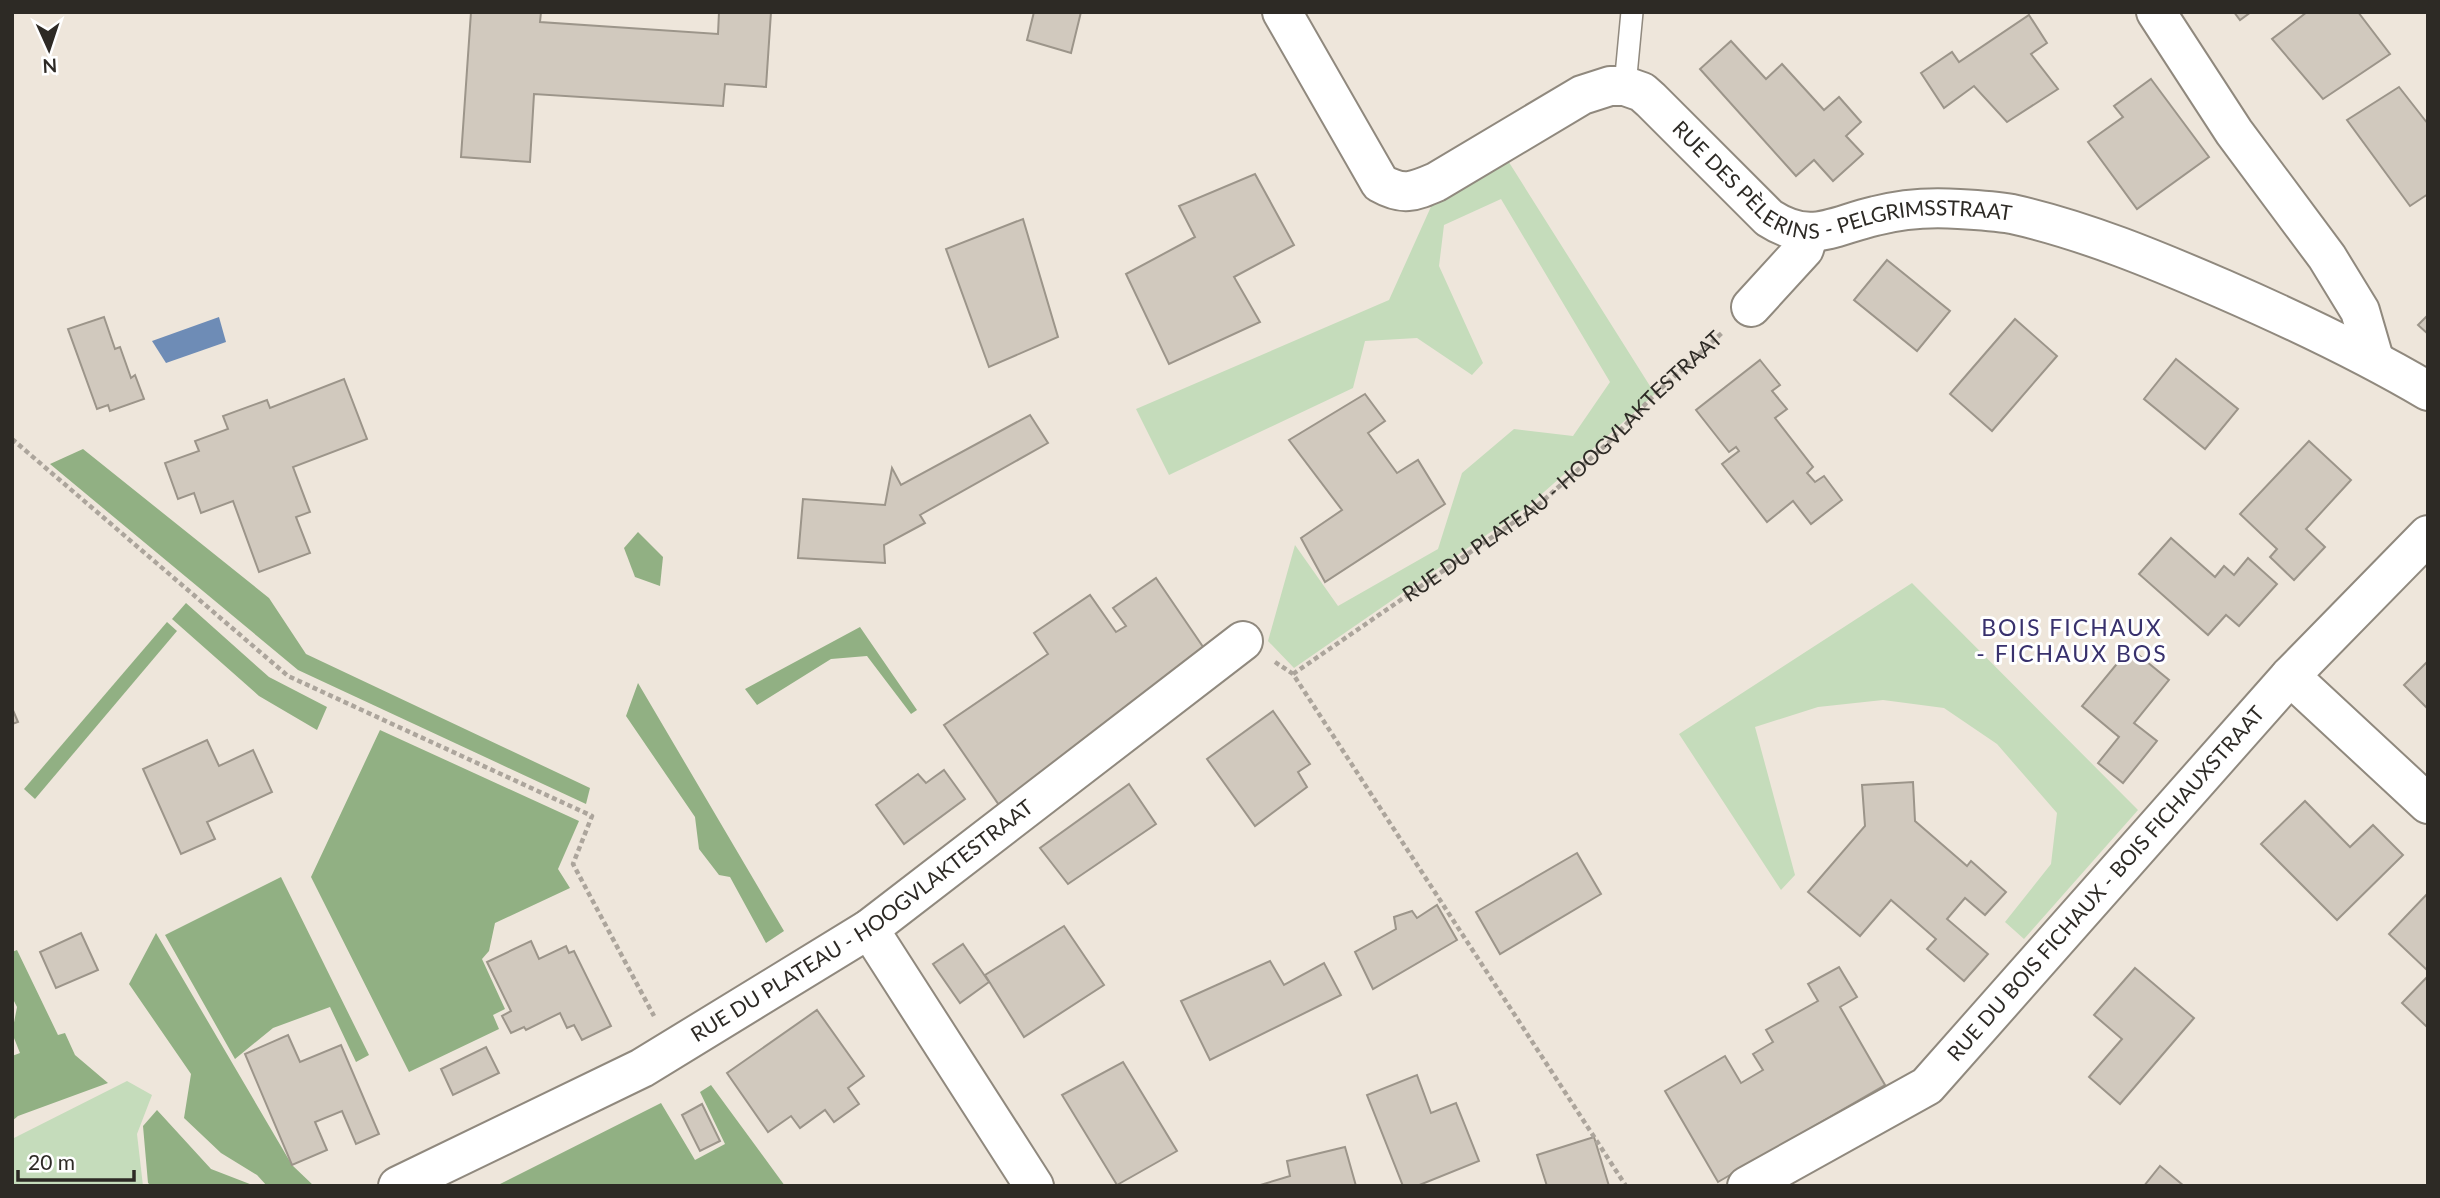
<svg xmlns="http://www.w3.org/2000/svg" width="2440" height="1198" font-family="Lato,sans-serif">
  <rect width="100%" height="100%" fill="#eee6db"/>
  <g fill="#c5dcbb">
    <path d="M1505 156 1655 394 1527 507 1294 668 1268 641 1295 545 1338 606 1438 549 1462 473 1514 429 1573 436 1610 382 1501 199 1444 225 1439 266 1483 363 1472 375 1417 338 1365 341 1353 388 1169 475 1136 409 1389 300 1434 200Z"/>
    <path d="M1912 583 2138 810 2024 939 2005 922 2051 864 2057 813 1997 744 1944 708 1883 700 1818 707 1755 727 1795 875 1781 890 1679 734Z"/>
    <path d="M127 1081 152 1095 137 1134 143 1186H12V1139Z"/>
  </g>
  <g fill="#91b083">
    <path d="M83 449 269 598 306 654 590 788 586 804 298 670 50 464Z"/>
    <path d="M638 532 663 557 660 586 635 577 624 548Z"/>
    <path d="M186 603 269 677 327 707 317 730 259 696 172 619Z"/>
    <path d="M167 622 177 631 35 799 24 789Z"/>
    <path d="M860 627 917 710 911 714 867 656 831 659 757 705 745 689Z"/>
    <path d="M638 683 784 931 766 943 730 877 719 875 699 849 695 817 626 716Z"/>
    <path d="M380 730 579 821 558 869 570 888 495 923 489 951 482 959 505 1009 493 1015 499 1029 409 1072 311 877Z"/>
    <path d="M281 877 369 1055 356 1062 330 1007 273 1028 235 1059 165 935Z"/>
    <path d="M156 933 292 1165 314 1186H267L257 1175 221 1153 184 1118 191 1074 129 984Z"/>
    <path d="M17 950 58 1035 65 1033 75 1055 108 1083 18 1116 12 1121V1056L20 1053 12 1033 17 1007 12 997V952Z"/>
    <path d="M711 1085 785 1186H496L661 1103 695 1160 725 1144 700 1092Z"/>
    <path d="M157 1110 211 1169 255 1186H152L148 1183 143 1126Z"/>
  </g>
  <path fill="#6e8cb6" d="M219 317 226 342 166 363 152 341Z"/>
  <g fill="#d1c9be" stroke="#9c958a" stroke-width="2">
    <path d="M471 12H541L540 22 718 34 719 12H771L766 87 725 84 723 106 534 94 530 162 461 157Z"/>
    <path d="M1034 12H1081L1071 53 1027 40Z"/>
    <path d="M2234 12H2251L2240 20Z"/>
    <path d="M2307 12H2358L2390 54 2323 99 2272 39Z"/>
    <path d="M2029 15 2047 43 2031 54 2058 89 2007 122 1974 86 1944 108 1921 73 1952 52 1959 62Z"/>
    <path d="M1731 41 1766 79 1782 64 1824 110 1839 97 1861 122 1846 136 1863 154 1833 181 1814 160 1796 176 1700 69Z"/>
    <path d="M2151 79 2209 157 2137 209 2088 142 2123 117 2114 106Z"/>
    <path d="M2399 87 2428 124V194L2410 206 2347 120Z"/>
    <path d="M1255 174 1294 245 1234 277 1260 322 1169 364 1126 274 1195 237 1179 206Z"/>
    <path d="M1023 219 1058 337 989 367 946 249Z"/>
    <path d="M1887 260 1950 311 1917 351 1854 300Z"/>
    <path d="M2428 315V334L2418 325Z"/>
    <path d="M104 317 115 349 120 347 131 378 135 375 144 399 110 411 108 405 97 409 68 329Z"/>
    <path d="M2015 319 2057 356 1992 431 1950 394Z"/>
    <path d="M2176 359 2238 409 2205 449 2144 399Z"/>
    <path d="M1760 360 1780 385 1772 391 1787 409 1775 418 1813 467 1807 473 1815 482 1824 476 1842 500 1811 524 1793 501 1767 522 1722 464 1739 451 1736 447 1729 452 1696 410Z"/>
    <path d="M344 379 367 439 293 467 310 512 296 517 310 553 259 572 233 501 201 513 194 493 178 499 165 463 199 451 195 441 228 429 223 416 267 400 270 408Z"/>
    <path d="M1365 394 1385 421 1368 433 1397 473 1418 460 1445 504 1325 582 1301 538 1342 510 1289 440Z"/>
    <path d="M1030 415 1048 443 920 515 925 523 884 545 885 563 798 558 803 499 885 505 892 468 901 485Z"/>
    <path d="M2309 441 2351 480 2306 529 2325 547 2294 580 2270 557 2277 549 2240 514Z"/>
    <path d="M2171 538 2215 577 2224 566 2234 575 2248 558 2277 584 2239 626 2226 615 2208 635 2139 574Z"/>
    <path d="M1156 578 1212 660 999 805 944 725 1048 654 1034 633 1090 595 1116 632 1126 626 1113 608Z"/>
    <path d="M2130 648 2169 680 2134 723 2157 741 2123 783 2098 763 2119 737 2082 706Z"/>
    <path d="M2428 661V709L2404 685Z"/>
    <path d="M12 708 18 722 12 724Z"/>
    <path d="M1273 711 1310 764 1298 772 1307 787 1255 826 1207 759Z"/>
    <path d="M207 740 219 766 253 750 272 792 207 822 215 839 181 854 143 769Z"/>
    <path d="M944 770 965 799 904 844 876 805 918 774 926 783Z"/>
    <path d="M1913 782 1915 821 1967 866 1971 861 2006 892 1985 915 1965 898 1947 919 1988 954 1964 981 1927 949 1936 939 1891 900 1860 936 1808 892 1865 826 1862 785Z"/>
    <path d="M1129 784 1156 824 1068 884 1040 848Z"/>
    <path d="M2305 801 2350 847 2373 825 2403 855 2337 920 2261 844Z"/>
    <path d="M1577 853 1601 894 1500 954 1476 912Z"/>
    <path d="M2428 893V971L2389 934Z"/>
    <path d="M1437 905 1457 940 1373 989 1355 952 1396 929 1394 917 1412 911 1417 918Z"/>
    <path d="M1064 926 1104 985 1024 1037 985 975Z"/>
    <path d="M81 933 98 970 56 988 40 952Z"/>
    <path d="M531 941 539 959 566 946 569 953 574 951 611 1026 582 1040 574 1025 567 1028 560 1013 526 1030 524 1027 511 1033 502 1016 511 1011 487 962Z"/>
    <path d="M963 944 989 982 960 1003 933 964Z"/>
    <path d="M1270 961 1284 985 1324 963 1341 995 1210 1060 1181 1001Z"/>
    <path d="M1839 967 1857 997 1840 1007 1885 1085 1718 1182 1665 1091 1725 1056 1741 1083 1763 1070 1753 1054 1773 1042 1766 1030 1818 1001 1808 984Z"/>
    <path d="M2135 968 2194 1018 2120 1104 2089 1077 2122 1039 2094 1015Z"/>
    <path d="M2428 976V1028L2402 1003Z"/>
    <path d="M817 1010 864 1076 848 1088 859 1104 834 1122 825 1110 800 1128 791 1116 768 1132 727 1073Z"/>
    <path d="M288 1035 300 1062 341 1045 379 1134 356 1144 342 1111 315 1122 327 1150 292 1165 245 1054Z"/>
    <path d="M486 1047 499 1073 453 1095 441 1069Z"/>
    <path d="M1123 1062 1177 1151 1117 1185 1062 1095Z"/>
    <path d="M1417 1075 1431 1113 1456 1103 1479 1161 1417 1186H1403L1367 1095Z"/>
    <path d="M702 1104 720 1141 700 1151 682 1115Z"/>
    <path d="M1594 1137 1609 1186H1547L1537 1155Z"/>
    <path d="M1345 1147 1356 1186H1257L1290 1176 1287 1161Z"/>
    <path d="M2160 1166 2184 1186H2144Z"/>
  </g>
  <g fill="none" stroke-linecap="round" stroke-linejoin="round">
    <defs>
      <path id="lane" d="M1625 86 1632 12"/>
      <g id="street">
        <path id="s2" d="M1282 12 1380 183C1403 196 1413 192 1436 182L1582 95 1610 86H1625L1642 92 1651 100 1769 218C1811 245 1832 226 1875 216 1902 209 1932 207 1959 209 1977 210 1995 211 2012 214 2084 230 2156 260 2223 289 2294 320 2362 352 2428 391"/>
        <path d="M2156 12 2234 132 2327 257 2360 311 2374 359"/>
        <path d="M1751 307 1804 249 1809 233"/>
        <path d="M2290 676 2428 804"/>
        <path d="M869 929 1034 1186"/>
        <path id="s3" d="M398 1186 642 1068 869 929 1243 641"/>
        <path id="s4" d="M1747 1186 1927 1086 2290 676 2428 535"/>
      </g>
    </defs>
    <use href="#lane" stroke="#90897e" stroke-width="24"/>
    <use href="#street" stroke="#90897e" stroke-width="42"/>
    <g stroke="#aca59c" stroke-width="4.5" stroke-dasharray="5 3.5" stroke-linecap="butt">
      <path d="M12 439 288 676 592 816 573 864 654 1016"/>
      <path d="M1275 662 1293 674 1626 1186"/>
      <path id="s1" d="M1293 674 1536 507 1608 443 1655 394 1724 331"/>
    </g>
    <use href="#lane" stroke="#fff" stroke-width="21"/>
    <use href="#street" stroke="#fff" stroke-width="38"/>
  </g>
  <g text-anchor="middle" stroke-width="6" stroke-linejoin="round" paint-order="stroke">
    <g font-size="21" fill="#2d2a25" stroke="#fff">
      <text dy="7" stroke="none"><textPath href="#s2" startOffset="726">RUE DES PÈLERINS - PELGRIMSSTRAAT</textPath></text>
      <text dy="7" stroke="none"><textPath href="#s1" startOffset="341">RUE DU PLATEAU - HOOGVLAKTESTRAAT</textPath></text>
      <text dy="7" stroke="none"><textPath href="#s4" startOffset="476">RUE DU BOIS FICHAUX - BOIS FICHAUXSTRAAT</textPath></text>
      <text dy="7" stroke="none"><textPath href="#s3" startOffset="536">RUE DU PLATEAU - HOOGVLAKTESTRAAT</textPath></text>
    </g>
    <g font-size="23" letter-spacing="2" fill="#38316d" stroke="#fff">
      <text x="2072" y="636">BOIS FICHAUX<tspan x="2072" dy="26">- FICHAUX BOS</tspan></text>
    </g>
  </g>
  <rect width="2440" height="1198" fill="none" stroke="#2d2a25" stroke-width="28"/>
  <g transform="translate(49 49) rotate(177)" stroke="#ffffff" stroke-width="5" paint-order="stroke">
  <path d="M0-5L12 26L0 18L-12 26Z" fill="#2d2a25"/>
  <text y="-10" font-size="19" font-weight="bold" text-anchor="middle" fill="#2d2a25">N</text>
  </g>
  <path d="M18 1170v10h116v-10" fill="none" stroke="#2d2a25" stroke-width="3.5"/>
  <text x="28" y="1170" font-size="21" fill="#2d2a25" stroke="#ffffff" stroke-width="5" paint-order="stroke">20 m</text>
</svg>
